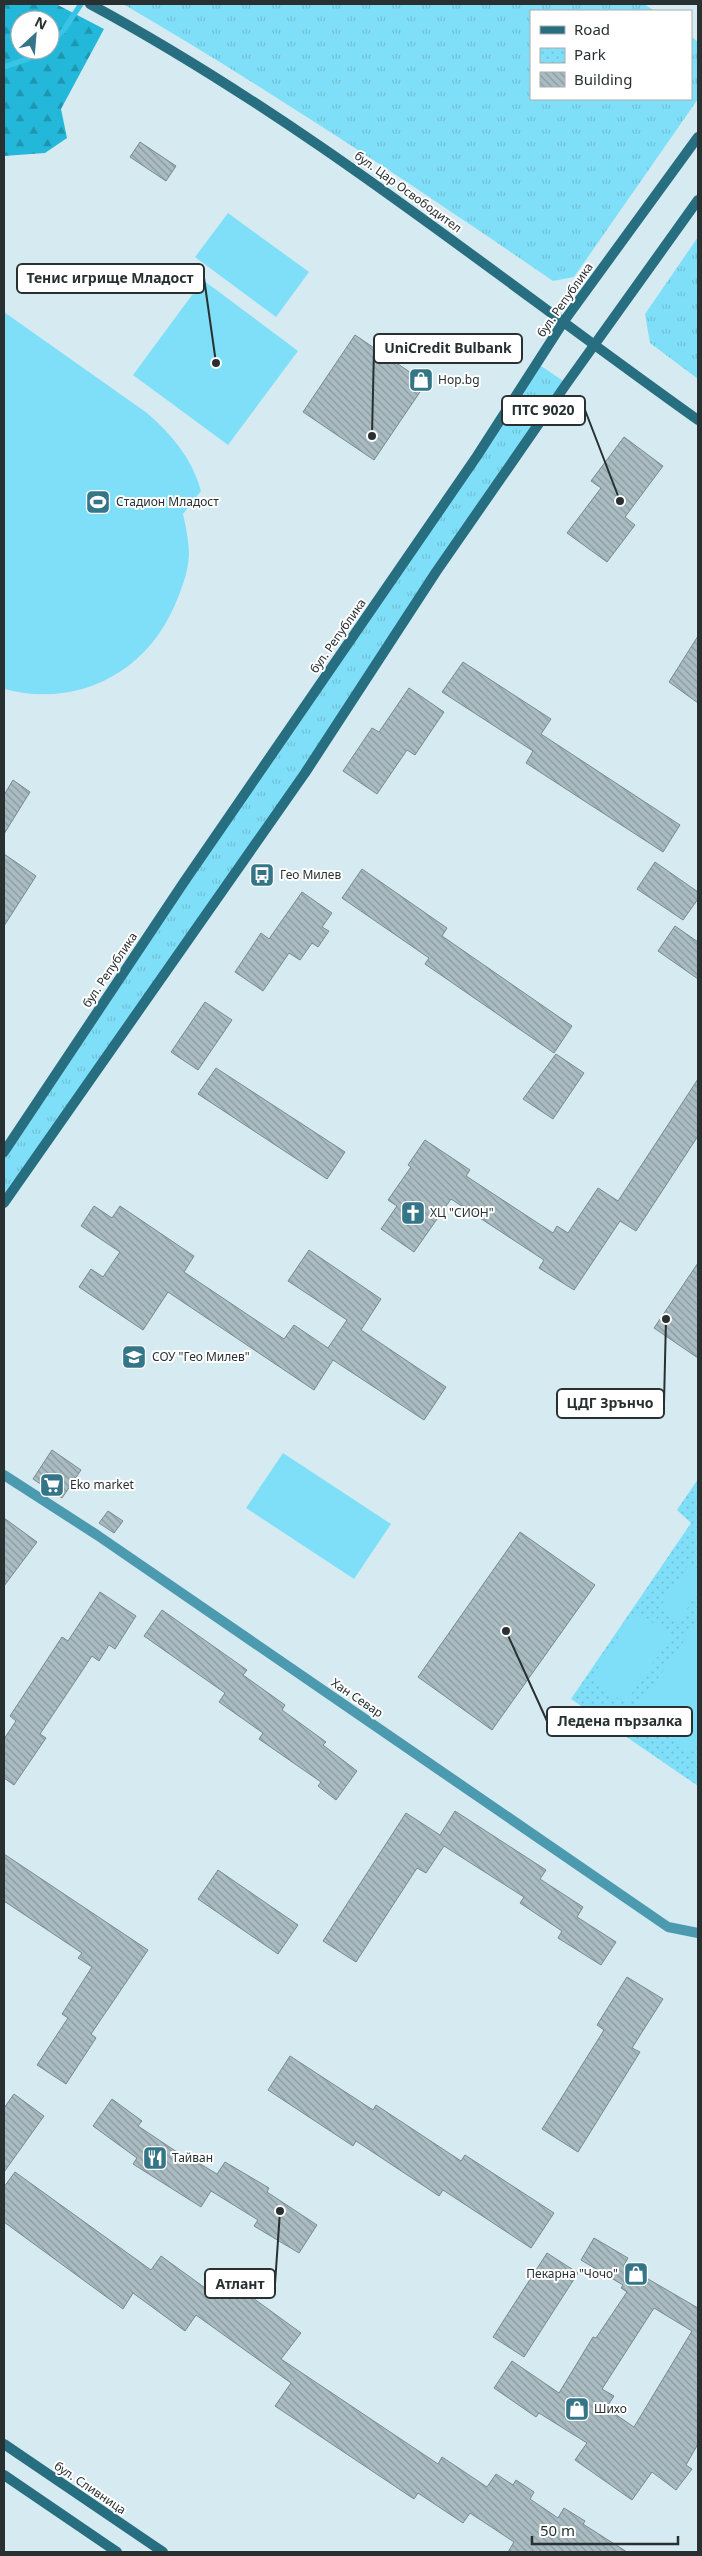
<svg xmlns="http://www.w3.org/2000/svg" width="702" height="2556" font-family="'Noto Sans',sans-serif">
  <defs>
    <pattern id="grass-tufts" width="24" height="20" patternUnits="userSpaceOnUse" patternTransform="scale(1.25)"><rect width="24" height="20" fill="#80dff8"/><path d="M3 7l-1-3M5 7V3M7 7l1-3M15 17l-1-3M17 17v-4M19 17l1-3" fill="none" stroke="#6fc0d5"/></pattern>
    <pattern id="forest-firs" width="22" height="20" patternUnits="userSpaceOnUse" patternTransform="scale(1.25)"><rect width="22" height="20" fill="#23b8d9"/><path d="M5 1l3.5 6h-7zM16 11l3.5 6h-7z" fill="#1e96b1"/></pattern>
    <pattern id="park-dots" width="8" height="8" patternUnits="userSpaceOnUse" patternTransform="scale(1.25)"><rect width="8" height="8" fill="#80dff8"/><path d="M2 2h.1M6 6h.1" fill="none" stroke="#6fc0d5" stroke-width="1.8" stroke-linecap="round"/></pattern>
    <pattern id="building-back-hatch" width="6" height="6" patternUnits="userSpaceOnUse" patternTransform="scale(1.25)"><rect width="6" height="6" fill="#a9bcc2"/><path d="M-1 5l2 2M0 0l6 6M5-1l2 2" fill="none" stroke="#8a999e"/></pattern>
  </defs>
  <rect width="100%" height="100%" fill="#d6ebf1"/>
  <g fill="url(#grass-tufts)">
    <path d="M123 4H644L655 11H531V99H691V36L698 42V99L574 277 553 281C412 184 270 90 123 4Z"/>
    <path d="M698 237V379L650 343 645 314Z"/>
    <path d="M537 363 566 383 305 773 4 1203V1152Z"/>
  </g>
  <path fill="url(#forest-firs)" fill-rule="evenodd" d="M4 4H56L104 29 61 109 67 138 45 153 4 156ZM20 20H50V50H20Z"/>
  <path fill="url(#park-dots)" d="M698 1479V1786L571 1699 691 1523 677 1510Z"/>
  <g fill="#80dff8">
    <path d="M228 213 309 272 276 317 195 257Z"/>
    <path d="M203 280 298 351 228 445 133 375Z"/>
    <path d="M4 312 147 413C172 435 192 458 201 491L183 514C186 527 189 542 189 555 188 573 181 591 174 607 144 675 75 708 4 689Z"/>
    <path d="M283 1453 391 1524 354 1579 246 1508Z"/>
    <path d="M688 1566 698 1572V1593L679 1620 660 1607Z"/>
    <path d="M636 1611 672 1636 625 1703 590 1679Z"/>
    <path d="M698 1621V1741L690 1753 634 1713Z"/>
  </g>
  <g fill="none" stroke-linecap="round" stroke-linejoin="round">
    <g stroke="#38c5e5" stroke-width="5.5">
      <path d="M50 42 63 31 81 4"/>
      <path d="M4 67 30 58 39 50"/>
    </g>
  </g>
  <g fill="url(#building-back-hatch)" stroke="#778a8f" fill-rule="evenodd">
    <path d="M140 142 176 166 166 181 130 157Z"/>
    <path d="M355 335 426 383 374 460 303 412Z"/>
    <path d="M624 437 663 466 625 517 635 525 607 562 567 533 601 488 591 481Z"/>
    <path d="M698 636V703L669 682Z"/>
    <path d="M463 662 551 719 541 734 680 825 663 852 526 763 533 751 442 692Z"/>
    <path d="M409 688 444 712 415 755 407 750 377 794 343 771 372 728 379 732Z"/>
    <path d="M13 780 30 792 4 834V795Z"/>
    <path d="M4 854 36 876 4 926Z"/>
    <path d="M655 862 698 892V899L683 920 637 889Z"/>
    <path d="M362 869 447 928 442 936 572 1026 554 1053 425 964 429 958 342 898Z"/>
    <path d="M302 892 332 913 322 927 329 931 318 947 312 943 300 960 289 953 263 991 235 972 261 933 269 939Z"/>
    <path d="M675 926 698 942V979L658 951Z"/>
    <path d="M205 1002 232 1020 198 1070 171 1052Z"/>
    <path d="M556 1054 584 1073 553 1119 523 1099Z"/>
    <path d="M216 1068 345 1152 327 1179 198 1094Z"/>
    <path d="M698 1079V1136L636 1231 620 1221 574 1290 539 1268 544 1260 451 1199 414 1252 381 1229 397 1206 388 1200 411 1167 408 1165 425 1140 470 1170 466 1176 553 1233 557 1226 568 1233 598 1188 618 1201Z"/>
    <path d="M94 1206 112 1218 120 1206 194 1256 184 1272 284 1339 294 1325 328 1348 347 1320 288 1281 309 1250 381 1299 361 1330 446 1387 424 1420 333 1360 314 1390 168 1292 143 1330 79 1287 91 1269 103 1277 120 1252 81 1226Z"/>
    <path d="M698 1263V1358L654 1328Z"/>
    <path d="M52 1450 81 1470 62 1498 33 1479Z"/>
    <path d="M108 1511 123 1521 114 1533 99 1523Z"/>
    <path d="M4 1518 37 1542 4 1586Z"/>
    <path d="M520 1532 595 1585 492 1730 418 1677Z"/>
    <path d="M100 1592 136 1616 115 1649 109 1645 99 1661 92 1656 40 1734 46 1738 14 1785 4 1778V1739L16 1721 10 1716 62 1637 68 1641Z"/>
    <path d="M162 1610 247 1670 243 1675 285 1705 282 1710 326 1742 323 1745 357 1771 336 1800 318 1786 321 1782 259 1739 263 1733 219 1702 225 1693 144 1636Z"/>
    <path d="M455 1811 546 1870 540 1879 583 1907 577 1917 616 1942 601 1965 558 1938 562 1931 520 1903 524 1897 444 1846 426 1873 417 1868 356 1962 323 1941 406 1813 440 1835Z"/>
    <path d="M4 1854 148 1950 91 2034 96 2038 66 2084 37 2065 68 2018 62 2014 92 1967 78 1958 82 1953 4 1901Z"/>
    <path d="M218 1870 298 1925 278 1954 198 1899Z"/>
    <path d="M627 1977 663 1999 632 2048 640 2052 578 2152 542 2129 604 2030 597 2025Z"/>
    <path d="M290 2056 373 2110 376 2105 461 2161 465 2155 554 2213 531 2248 443 2190 439 2196 356 2141 353 2146 268 2090Z"/>
    <path d="M14 2094 44 2116 4 2172V2108Z"/>
    <path d="M112 2099 142 2121 138 2126 186 2158 187 2156 217 2174 225 2162 269 2188 267 2192 317 2225 299 2253 254 2226 258 2220 211 2191 201 2207 133 2164 137 2158 93 2126Z"/>
    <path d="M15 2172 151 2270 161 2256 212 2293 224 2277 301 2333 281 2359 438 2464 442 2457 487 2487 496 2474 513 2485 516 2480 534 2492 530 2499 558 2518 564 2508 585 2521 583 2524 627 2552H508L514 2542 470 2513 463 2523 418 2493 414 2499 275 2406 291 2383 196 2315 185 2331 133 2293 123 2309 4 2222V2187Z"/>
    <path d="M594 2238 628 2258 624 2265 698 2308V2444L686 2465 692 2469 676 2490 652 2472 632 2500 575 2460 587 2443 539 2413 536 2417 494 2388 512 2361 559 2393 593 2337 596 2338 627 2292 621 2288 623 2285 581 2260ZM654 2308 692 2331 634 2427 606 2408 614 2396 602 2389Z"/>
    <path d="M547 2253 578 2273 524 2357 493 2337Z"/>
  </g>
  <g fill="none" stroke-linecap="round" stroke-linejoin="round">
    <path stroke="#4c9aaf" stroke-width="10" d="M4 1475 97 1535 668 1927 698 1933"/>
    <g stroke="#276f80" stroke-width="10">
      <path d="M90 4C307 121 498 278 698 420"/>
      <path d="M4 1152 184 882 477 456 564 321 698 137"/>
      <path d="M4 1203 305 773 436 572 567 383 698 200"/>
      <path d="M4 2444 163 2552"/>
      <path d="M4 2475 117 2552"/>
    </g>
  </g>
  <defs>
    <symbol id="shop-square" viewBox="-11 -11 22 22"><rect x="-9" y="-9" width="18" height="18" rx="4" fill="#347688" stroke="#fff"/><path d="M-5-2.5h2.3a2.7 3.5 0 0 1 5.4 0H5L5.5 6h-11ZM-1.5-2.5h3a1.5 2.3 0 0 0-3 0Z" fill="#fff"/></symbol>
    <symbol id="stadium-square" viewBox="-11 -11 22 22"><rect x="-9" y="-9" width="18" height="18" rx="4" fill="#347688" stroke="#fff"/><path d="M0-5a6.5 5 0 1 0 0 10a6.5 5 0 1 0 0-10ZM-3.5-1.8h7v3.6h-7Z" fill="#fff"/></symbol>
    <symbol id="bus-square" viewBox="-11 -11 22 22"><rect x="-9" y="-9" width="18" height="18" rx="4" fill="#347688" stroke="#fff"/><path d="M-5-6H5V4H4V6H2V4H-2V6H-4V4H-5ZM-3.5-4V0h7V-4ZM-3.5 1.2v1.5H-2V1.2ZM2 1.2v1.5H3.5V1.2Z" fill="#fff"/></symbol>
    <symbol id="church-square" viewBox="-11 -11 22 22"><rect x="-9" y="-9" width="18" height="18" rx="4" fill="#347688" stroke="#fff"/><path d="M-1.2-6h2.4v3.5h3.3v2.4h-3.3V6h-2.4V-.1h-3.3v-2.4h3.3Z" fill="#fff"/></symbol>
    <symbol id="school-square" viewBox="-11 -11 22 22"><rect x="-9" y="-9" width="18" height="18" rx="4" fill="#347688" stroke="#fff"/><path d="M0-5L7-2L0 1L-7-2ZM-4 1L0 2.5L4 1V4Q0 6-4 4Z" fill="#fff"/></symbol>
    <symbol id="supermarket-square" viewBox="-11 -11 22 22"><rect x="-9" y="-9" width="18" height="18" rx="4" fill="#347688" stroke="#fff"/><path d="M-6-5.5h2.5l.6 2H6L4.5 2H-2.5L-4.4-4H-6ZM-1.5 3.2a1.3 1.3 0 1 0 .1 0ZM3 3.2a1.3 1.3 0 1 0 .1 0Z" fill="#fff"/></symbol>
    <symbol id="restaurant-square" viewBox="-11 -11 22 22"><rect x="-9" y="-9" width="18" height="18" rx="4" fill="#347688" stroke="#fff"/><path d="M-5-6h1v4h1v-4h1v4h1v-4h1v5L-1.5 .5V6h-2V.5L-5-1ZM5-6V6H3V1.5H1.5Q1.5-4 5-6Z" fill="#fff"/></symbol>
  </defs>
  <g fill-rule="evenodd">
    <use href="#shop-square" x="407" y="366" width="28" height="28"/>
    <use href="#stadium-square" x="84" y="488" width="28" height="28"/>
    <use href="#bus-square" x="248" y="861" width="28" height="28"/>
    <use href="#church-square" x="399" y="1199" width="28" height="28"/>
    <use href="#school-square" x="120" y="1343" width="28" height="28"/>
    <use href="#supermarket-square" x="38" y="1471" width="28" height="28"/>
    <use href="#restaurant-square" x="141" y="2144" width="28" height="28"/>
    <use href="#shop-square" x="622" y="2260" width="28" height="28"/>
    <use href="#shop-square" x="563" y="2395" width="28" height="28"/>
  </g>
  <g text-anchor="middle" stroke-width="4" stroke-linejoin="round" paint-order="stroke">
    <g font-size="12" fill="#283032" stroke="#fff">
      <text transform="translate(408 192) rotate(36)" y="4">бул. Цар Освободител</text>
      <text transform="translate(565 300) rotate(-55)" y="4">бул. Република</text>
      <text transform="translate(338 636) rotate(-55)" y="4">бул. Република</text>
      <text transform="translate(110 970) rotate(-56)" y="4">бул. Република</text>
      <text transform="translate(357 1698) rotate(34)" y="4">Хан Севар</text>
      <text transform="translate(90 2488) rotate(34)" y="4">бул. Сливница</text>
    </g>
    <g font-size="12" fill="#283032" stroke="#fff" text-anchor="start">
      <text x="438" y="384">Hop.bg</text>
      <text x="116" y="506">Стадион Младост</text>
      <text x="280" y="879">Гео Милев</text>
      <text x="430" y="1217">ХЦ "СИОН"</text>
      <text x="152" y="1361">СОУ "Гео Милев"</text>
      <text x="70" y="1489">Eko market</text>
      <text x="172" y="2162">Тайван</text>
      <text x="618" y="2278" text-anchor="end">Пекарна "Чочо"</text>
      <text x="594" y="2413">Шихо</text>
    </g>
  </g>
  <path fill="none" stroke="#283032" stroke-width="2" d="M216 363L204 278M372 436L374 348M620 501L585 410M666 1319L664 1403M506 1631L547 1721M280 2211L275 2284"/>
  <g fill="#283032" stroke="#fff" stroke-width="2">
    <circle cx="216" cy="363" r="5"/>
    <circle cx="372" cy="436" r="5"/>
    <circle cx="620" cy="501" r="5"/>
    <circle cx="666" cy="1319" r="5"/>
    <circle cx="506" cy="1631" r="5"/>
    <circle cx="280" cy="2211" r="5"/>
  </g>
  <g fill="#fff" stroke="#283032" stroke-width="2">
    <rect x="17" y="264" width="187" height="29" rx="5"/>
    <rect x="374" y="334" width="148" height="29" rx="5"/>
    <rect x="502" y="396" width="83" height="29" rx="5"/>
    <rect x="557" y="1389" width="107" height="29" rx="5"/>
    <rect x="547" y="1707" width="145" height="29" rx="5"/>
    <rect x="205" y="2269" width="70" height="29" rx="5"/>
  </g>
  <g font-size="14" text-anchor="middle" font-weight="bold" fill="#283032">
    <text x="110" y="283">Тенис игрище Младост</text>
    <text x="448" y="353">UniCredit Bulbank</text>
    <text x="543" y="415">ПТС 9020</text>
    <text x="610" y="1408">ЦДГ Зрънчо</text>
    <text x="620" y="1726">Ледена пързалка</text>
    <text x="240" y="2289">Атлант</text>
  </g>
  <rect width="702" height="2556" fill="none" stroke="#283032" stroke-width="10"/>
  <rect x="530" y="10" width="162" height="90" fill="#ffffff" stroke="#a9acad"/>
  <rect x="540" y="26" width="25" height="8" fill="#276f80" stroke="#a9acad"/>
  <text x="574" y="35" font-size="15" fill="#283032">Road</text>
  <rect x="540" y="48" width="25" height="15" fill="url(#park-dots)" stroke="#a9acad"/>
  <text x="574" y="60" font-size="15" fill="#283032">Park</text>
  <rect x="540" y="72" width="25" height="15" fill="url(#building-back-hatch)" stroke="#a9acad"/>
  <text x="574" y="85" font-size="15" fill="#283032">Building</text>
  <g transform="translate(35 35) rotate(26)"><circle r="24" fill="#ffffff" stroke="#a9acad"/>
  <path d="M0-4L9 19L0 12L-9 19Z" fill="#347688"/>
  <text y="-8" font-size="14" font-weight="bold" text-anchor="middle" fill="#283032">N</text>
  </g>
  <path d="M532 2536v8h146v-8" fill="none" stroke="#283032" stroke-width="2.5"/>
  <text x="540" y="2536" font-size="15" fill="#283032" stroke="#ffffff" stroke-width="4" paint-order="stroke">50 m</text>
</svg>
